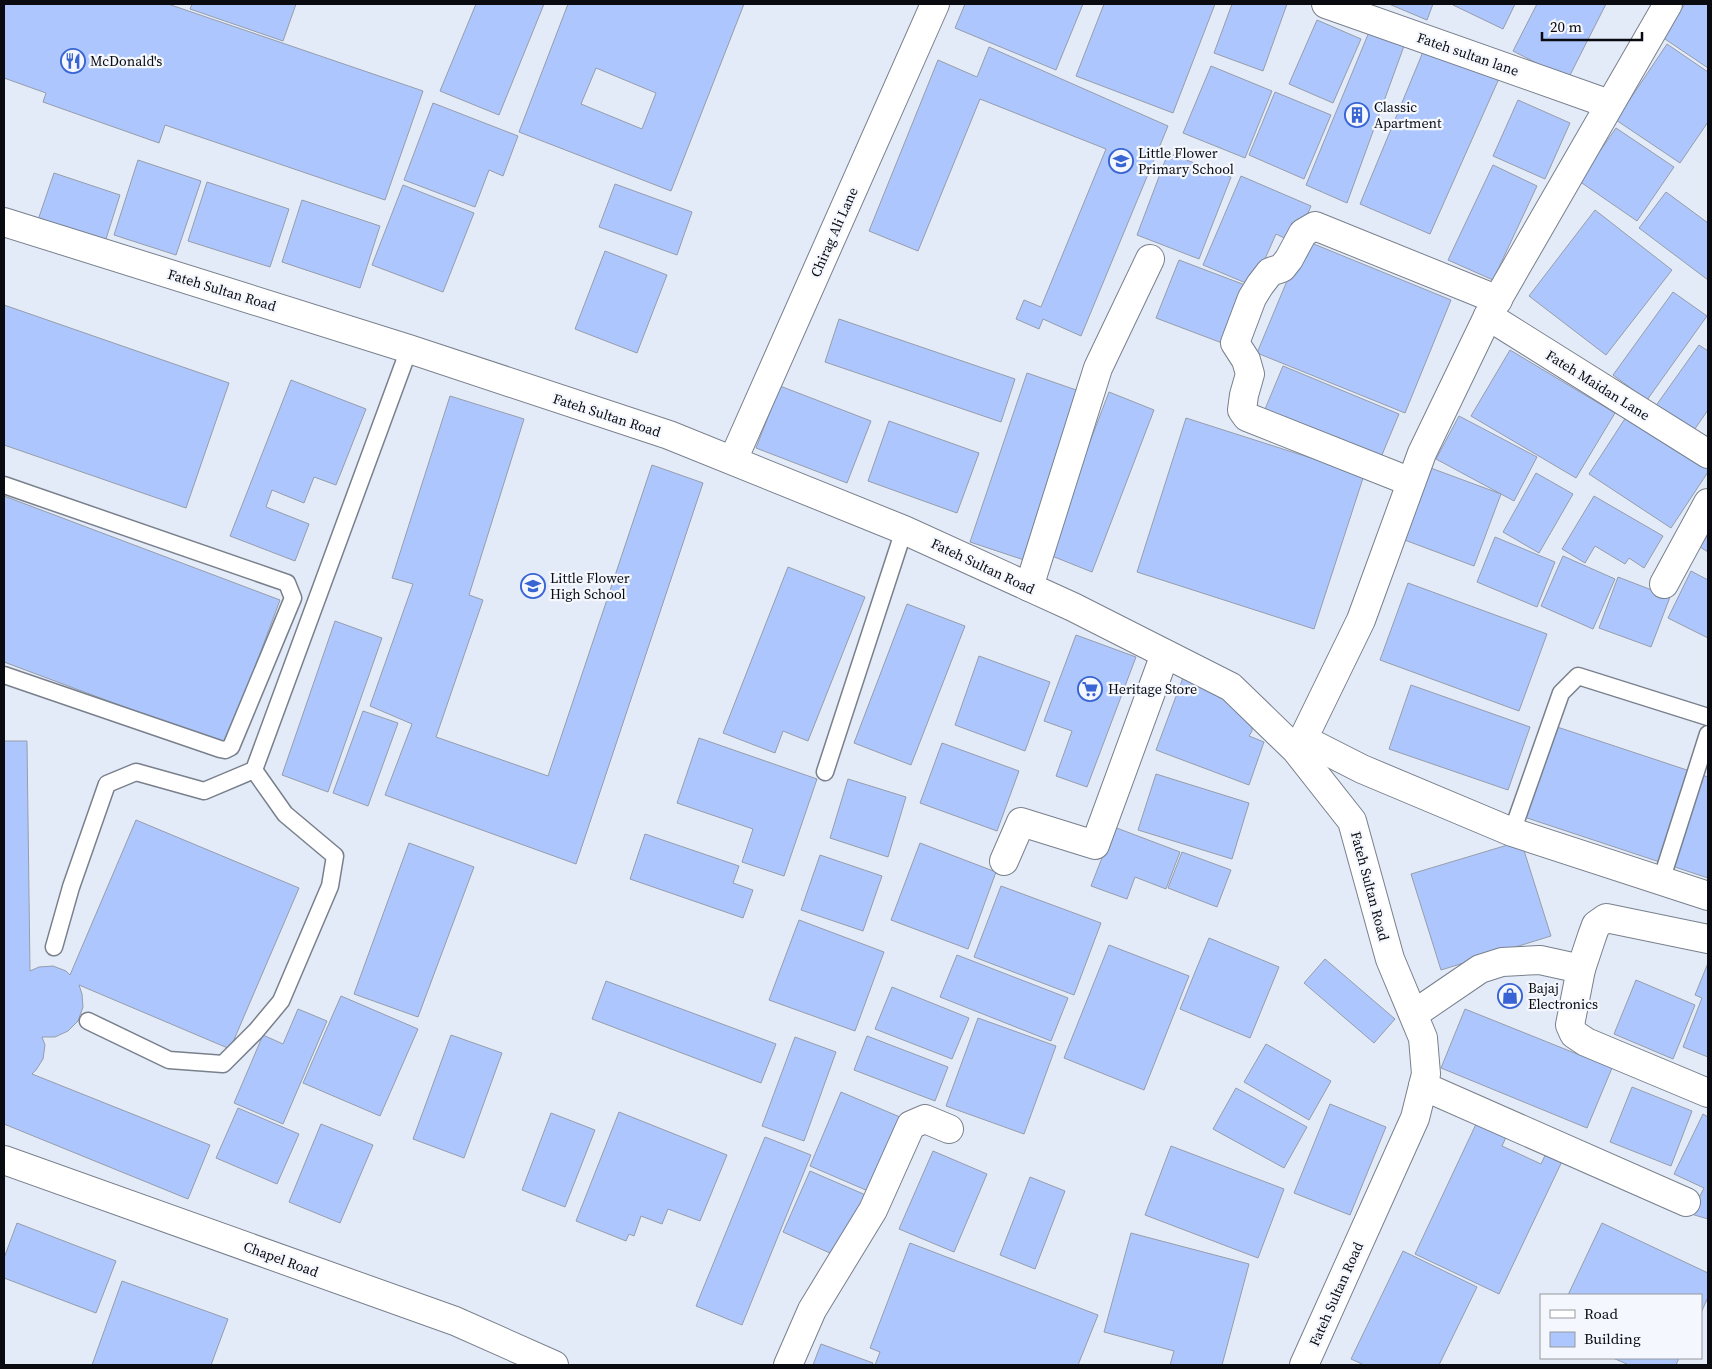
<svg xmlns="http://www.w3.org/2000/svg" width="1712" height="1369" font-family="'Source Serif 4',serif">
  <rect width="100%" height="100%" fill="#e3eaf8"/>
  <g fill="#adc7fe" stroke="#969daa" fill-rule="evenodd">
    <path d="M5 4H168L423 91 385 200 165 125 159 143 43 102 46 93 4 78V8Z"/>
    <path d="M192 4H296L283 41 190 9Z"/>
    <path d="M476 4H544L499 115 440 91Z"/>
    <path d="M568 4H744L671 191 519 132ZM596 68 656 93 642 129 581 104Z"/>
    <path d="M965 4H1083L1056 70 955 28Z"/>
    <path d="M1104 4H1215L1173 113 1076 76Z"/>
    <path d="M1232 4H1287L1263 71 1214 53Z"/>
    <path d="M1389 4H1433L1427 20Z"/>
    <path d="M1454 4H1515L1503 29 1453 5Z"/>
    <path d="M1537 4H1606L1568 79 1513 51Z"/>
    <path d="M1685 4H1708V68L1662 37Z"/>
    <path d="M1317 20 1361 39 1333 103 1289 84Z"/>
    <path d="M1369 32 1404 46 1347 203 1306 185Z"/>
    <path d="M1667 44 1708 72V122L1680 163 1616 120Z"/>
    <path d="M989 47 1168 126 1081 336 1043 319 1039 329 1016 319 1024 300 1041 307 1106 149 980 99 918 251 869 231 938 60 977 77Z"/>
    <path d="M1425 47 1501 74 1430 234 1360 204Z"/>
    <path d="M1211 66 1272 91 1245 158 1183 133Z"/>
    <path d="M1275 92 1331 115 1304 179 1249 155Z"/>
    <path d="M1518 100 1570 123 1545 179 1493 156Z"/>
    <path d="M433 103 518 136 503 176 489 170 475 207 404 180Z"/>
    <path d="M1616 128 1674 167 1637 221 1579 181Z"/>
    <path d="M1168 153 1231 177 1199 259 1137 235Z"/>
    <path d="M138 160 201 181 176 255 114 235Z"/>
    <path d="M1493 165 1537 186 1493 280 1448 260Z"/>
    <path d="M54 173 120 195 105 242 38 220Z"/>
    <path d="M1241 176 1311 206 1295 243 1276 234 1253 286 1203 265Z"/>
    <path d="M207 182 289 209 270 267 188 241Z"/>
    <path d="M615 184 692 212 677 255 599 227Z"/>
    <path d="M403 185 474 213 443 292 372 265Z"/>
    <path d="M1666 192 1708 223V280L1639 228Z"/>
    <path d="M302 200 380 226 360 288 282 262Z"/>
    <path d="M1595 210 1672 270 1606 355 1529 296Z"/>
    <path d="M1304 240 1451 300 1405 413 1257 353Z"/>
    <path d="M605 251 667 275 637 353 575 329Z"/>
    <path d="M1179 260 1253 288 1230 346 1156 318Z"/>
    <path d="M1673 292 1707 316 1647 400 1613 375Z"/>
    <path d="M4 305 229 383 186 508 4 445Z"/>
    <path d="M839 319 1015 379 1001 422 825 362Z"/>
    <path d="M1699 345 1708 351V410L1692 433 1655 407Z"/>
    <path d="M1510 350 1615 413 1576 478 1471 416Z"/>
    <path d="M1283 366 1399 414 1379 462 1263 414Z"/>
    <path d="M1027 373 1082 392 1024 560 970 542Z"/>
    <path d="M291 380 366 409 336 485 314 477 304 503 272 490 266 507 309 524 295 561 230 536Z"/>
    <path d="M780 386 871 421 847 483 756 448Z"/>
    <path d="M1109 392 1154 410 1092 572 1047 554Z"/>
    <path d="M450 396 524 419 469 595 483 600 436 737 548 776 652 465 703 483 576 864 385 795 412 724 370 706 413 584 392 578Z"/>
    <path d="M1628 414 1708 467V472L1671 528 1589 474Z"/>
    <path d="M1459 416 1537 457 1514 501 1436 459Z"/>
    <path d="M1186 418 1364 475 1314 629 1137 572Z"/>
    <path d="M889 421 979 453 957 513 868 481Z"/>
    <path d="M1428 467 1501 494 1474 566 1402 539Z"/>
    <path d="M1536 473 1573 494 1539 553 1503 532Z"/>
    <path d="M4 496 280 600 226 745 4 662Z"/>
    <path d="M1594 496 1663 536 1644 568 1629 558 1625 564 1595 546 1585 563 1562 549Z"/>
    <path d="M1708 534V552L1700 547Z"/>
    <path d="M1495 537 1555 562 1537 607 1477 582Z"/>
    <path d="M1563 556 1615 579 1593 629 1541 606Z"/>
    <path d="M788 567 865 597 808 741 783 731 775 753 723 733Z"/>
    <path d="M1691 571 1708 580V638L1668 618Z"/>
    <path d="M1618 577 1670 597 1651 647 1599 628Z"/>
    <path d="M1408 583 1547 634 1519 711 1380 660Z"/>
    <path d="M907 604 965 626 911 765 854 743Z"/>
    <path d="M335 621 382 638 328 792 282 775Z"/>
    <path d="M1076 635 1136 657 1087 787 1056 776 1072 731 1044 721Z"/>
    <path d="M979 656 1050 682 1025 751 955 725Z"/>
    <path d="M1184 675 1247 705 1252 718V731L1249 736 1264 742 1249 785 1156 750Z"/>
    <path d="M1411 685 1530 727 1508 790 1389 749Z"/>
    <path d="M363 711 398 723 368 806 333 793Z"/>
    <path d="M1542 722 1708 777V878L1512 813Z"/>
    <path d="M699 738 817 779 784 876 742 862 753 829 677 803Z"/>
    <path d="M4 741H27L30 971 39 967 53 966 66 971 70 975 136 820 299 888 230 1049 79 985 82 994 83 1007 78 1021 68 1031 55 1037H42L45 1045 43 1059 36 1070 32 1074 210 1145 188 1199 4 1124Z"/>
    <path d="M942 743 1019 771 997 831 920 803Z"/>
    <path d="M1156 774 1249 803 1232 859 1138 830Z"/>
    <path d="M848 779 906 797 888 857 830 838Z"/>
    <path d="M1114 827 1180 852 1166 889 1135 877 1127 899 1091 886Z"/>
    <path d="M645 834 739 866 733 883 753 890 743 918 630 879Z"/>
    <path d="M1521 841 1551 936 1441 970 1411 874Z"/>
    <path d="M409 843 474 867 418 1017 354 994Z"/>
    <path d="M920 843 996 872 968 949 891 920Z"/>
    <path d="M1182 852 1231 870 1217 907 1168 888Z"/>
    <path d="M820 855 882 876 863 931 801 910Z"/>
    <path d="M1001 886 1101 923 1074 995 974 957Z"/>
    <path d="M799 920 884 952 855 1031 769 1000Z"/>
    <path d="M1209 938 1279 967 1250 1038 1180 1009Z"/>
    <path d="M1109 945 1189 976 1144 1090 1064 1058Z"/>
    <path d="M957 955 1068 998 1051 1041 940 997Z"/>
    <path d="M1325 959 1395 1019 1374 1043 1304 983Z"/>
    <path d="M1708 963V1057L1683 1047 1702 998 1695 995Z"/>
    <path d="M1636 980 1695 1005 1673 1059 1614 1034Z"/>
    <path d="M606 981 776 1044 761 1083 592 1019Z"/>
    <path d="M892 987 969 1018 952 1059 875 1029Z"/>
    <path d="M341 996 418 1029 380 1116 303 1083Z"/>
    <path d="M298 1009 327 1021 283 1124 234 1103 263 1035 283 1044Z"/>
    <path d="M1465 1009 1612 1068 1587 1128 1441 1068Z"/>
    <path d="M978 1018 1056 1046 1024 1134 946 1106Z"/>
    <path d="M451 1035 502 1053 464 1158 413 1139Z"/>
    <path d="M867 1036 948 1067 935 1101 854 1070Z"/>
    <path d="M795 1037 836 1052 804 1141 762 1126Z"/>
    <path d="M1266 1044 1331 1081 1309 1120 1244 1082Z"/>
    <path d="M1632 1087 1692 1111 1671 1166 1610 1142Z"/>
    <path d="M1236 1088 1307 1127 1284 1168 1213 1129Z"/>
    <path d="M841 1092 907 1120 875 1194 810 1166Z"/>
    <path d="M1330 1104 1386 1127 1350 1215 1294 1193Z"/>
    <path d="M238 1108 299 1134 277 1184 216 1158Z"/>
    <path d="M619 1112 727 1155 700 1221 668 1209 662 1224 641 1216 634 1236 629 1234 626 1241 576 1221Z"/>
    <path d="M551 1113 595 1130 565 1207 522 1190Z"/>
    <path d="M1703 1114 1708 1117V1219L1691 1214 1704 1188 1674 1174Z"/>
    <path d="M1477 1122 1507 1135 1502 1146 1541 1164 1550 1145 1566 1153 1499 1294 1415 1254Z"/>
    <path d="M321 1124 373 1145 340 1223 289 1202Z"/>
    <path d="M765 1137 811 1155 742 1325 696 1306Z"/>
    <path d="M1171 1146 1284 1189 1258 1258 1145 1215Z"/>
    <path d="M933 1151 987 1174 954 1252 899 1229Z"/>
    <path d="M810 1171 868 1196 841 1258 783 1232Z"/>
    <path d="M1030 1177 1065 1191 1035 1269 1000 1255Z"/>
    <path d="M17 1223 116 1261 96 1313 4 1278V1258Z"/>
    <path d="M1602 1223 1708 1273V1297L1701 1313V1295H1568Z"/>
    <path d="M1131 1233 1249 1264 1222 1365H1170L1174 1351 1104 1332Z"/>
    <path d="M910 1243 1098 1315 1078 1365H875L880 1352 870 1348Z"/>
    <path d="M1403 1251 1477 1287 1439 1365H1364L1351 1359Z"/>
    <path d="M122 1281 228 1319 211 1365H92Z"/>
    <path d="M821 1344 873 1363 872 1365H813Z"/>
    <path d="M1613 1358H1679L1676 1365H1629Z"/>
  </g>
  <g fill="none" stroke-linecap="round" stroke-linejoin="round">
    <defs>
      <g id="service">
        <path d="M4 485 287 583 293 598 231 747 225 750 220 749 4 675"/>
        <path d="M825 772 904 530"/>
        <path d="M1512 832 1561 693 1578 676 1708 717"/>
        <path d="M1661 881 1708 734"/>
        <path d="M54 947 71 887 107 784 136 772 204 791 254 770 409 349"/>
        <path d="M88 1021 169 1060 223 1064 256 1031 281 1001 330 886 335 856 285 814 254 770"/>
      </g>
      <g id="minor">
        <path d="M1326 4 1609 104"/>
        <path d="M1668 4 1488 316 1422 453 1361 620 1303 739 1362 769 1512 832 1708 896"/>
        <path d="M1488 316 1708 454"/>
        <path d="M1411 482 1247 417 1242 410 1244 395 1250 374 1246 360 1235 343 1252 298 1260 285 1270 272 1282 268 1289 259 1303 233 1315 226 1498 300"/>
        <path d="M1664 584 1708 503"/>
        <path d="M1029 587 1098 368 1150 259"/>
        <path d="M1004 861 1021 822 1095 845 1165 654"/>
        <path d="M1708 939 1606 918 1596 925 1592 936 1581 969 1570 1025 1574 1034 1586 1042 1708 1093"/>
        <path d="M1414 1014 1480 969 1502 962 1540 960 1581 969"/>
        <path d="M1423 1086 1686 1202"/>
        <path d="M788 1365 812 1310 873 1210 911 1125 925 1119 949 1129"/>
      </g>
      <g id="tertiary">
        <path d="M4 222 409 349 669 435 904 530 1073 607 1231 687 1296 750 1352 821 1390 959 1423 1038 1426 1074 1415 1118 1304 1365"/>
        <path d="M733 460 935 4"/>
      </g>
      <path id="secondary" d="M4 1160 455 1321 554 1365"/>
    </defs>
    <use href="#service" stroke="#79808c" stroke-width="19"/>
    <use href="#minor" stroke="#79808c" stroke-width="30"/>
    <use href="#tertiary" stroke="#79808c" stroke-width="30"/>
    <use href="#secondary" stroke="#79808c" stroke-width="30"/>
    <use href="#service" stroke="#fff" stroke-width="16"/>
    <use href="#minor" stroke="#fff" stroke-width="28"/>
    <use href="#tertiary" stroke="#fff" stroke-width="28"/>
    <use href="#secondary" stroke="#fff" stroke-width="28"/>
  </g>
  <defs>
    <symbol id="restaurant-ring" viewBox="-11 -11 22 22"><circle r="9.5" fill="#f4f7fd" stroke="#3864d4" stroke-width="1.5"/><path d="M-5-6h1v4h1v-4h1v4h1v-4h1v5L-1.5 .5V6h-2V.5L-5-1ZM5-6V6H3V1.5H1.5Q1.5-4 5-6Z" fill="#3864d4"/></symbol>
    <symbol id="building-ring" viewBox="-11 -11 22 22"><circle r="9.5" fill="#f4f7fd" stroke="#3864d4" stroke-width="1.5"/><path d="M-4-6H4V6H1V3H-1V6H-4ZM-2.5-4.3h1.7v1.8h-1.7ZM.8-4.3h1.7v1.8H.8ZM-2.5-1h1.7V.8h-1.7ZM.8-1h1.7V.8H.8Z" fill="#3864d4"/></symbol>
    <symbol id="school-ring" viewBox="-11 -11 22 22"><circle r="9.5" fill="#f4f7fd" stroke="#3864d4" stroke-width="1.5"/><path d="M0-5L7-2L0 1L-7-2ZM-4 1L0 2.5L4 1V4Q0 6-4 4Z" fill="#3864d4"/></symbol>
    <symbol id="supermarket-ring" viewBox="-11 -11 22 22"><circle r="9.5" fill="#f4f7fd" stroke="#3864d4" stroke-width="1.5"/><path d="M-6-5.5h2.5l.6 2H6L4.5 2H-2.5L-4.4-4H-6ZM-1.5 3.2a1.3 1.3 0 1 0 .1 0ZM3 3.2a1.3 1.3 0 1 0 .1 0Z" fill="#3864d4"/></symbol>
    <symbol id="shop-ring" viewBox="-11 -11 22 22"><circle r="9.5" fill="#f4f7fd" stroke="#3864d4" stroke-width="1.5"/><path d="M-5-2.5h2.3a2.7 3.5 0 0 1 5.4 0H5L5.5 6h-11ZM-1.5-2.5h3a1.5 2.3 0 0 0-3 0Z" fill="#3864d4"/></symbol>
  </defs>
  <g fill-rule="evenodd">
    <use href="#restaurant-ring" x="59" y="47" width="28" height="28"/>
    <use href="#building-ring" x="1343" y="101" width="28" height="28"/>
    <use href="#school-ring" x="1107" y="147" width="28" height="28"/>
    <use href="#school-ring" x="519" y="572" width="28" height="28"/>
    <use href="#supermarket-ring" x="1076" y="675" width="28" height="28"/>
    <use href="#shop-ring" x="1496" y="982" width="28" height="28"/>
  </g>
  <g text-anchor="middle" stroke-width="4.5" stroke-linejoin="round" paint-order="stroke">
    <g font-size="14" fill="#090b10" stroke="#f4f7fd">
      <text transform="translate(1468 54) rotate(19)" y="5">Fateh sultan lane</text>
      <text transform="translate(834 232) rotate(-66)" y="5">Chirag Ali Lane</text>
      <text transform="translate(222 290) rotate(17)" y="5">Fateh Sultan Road</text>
      <text transform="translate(1598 385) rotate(32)" y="5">Fateh Maidan Lane</text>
      <text transform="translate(607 415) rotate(18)" y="5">Fateh Sultan Road</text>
      <text transform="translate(983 566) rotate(25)" y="5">Fateh Sultan Road</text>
      <text transform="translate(1370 886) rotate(75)" y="5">Fateh Sultan Road</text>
      <text transform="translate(281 1259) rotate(20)" y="5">Chapel Road</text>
      <text transform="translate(1336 1294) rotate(-66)" y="5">Fateh Sultan Road</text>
    </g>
    <g font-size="14" fill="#090b10" stroke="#f4f7fd" text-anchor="start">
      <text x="90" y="66">McDonald's</text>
      <text x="1374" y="112">Classic<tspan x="1374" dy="16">Apartment</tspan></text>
      <text x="1138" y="158">Little Flower<tspan x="1138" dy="16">Primary School</tspan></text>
      <text x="550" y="583">Little Flower<tspan x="550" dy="16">High School</tspan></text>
      <text x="1108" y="694">Heritage Store</text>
      <text x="1528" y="993">Bajaj<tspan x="1528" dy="16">Electronics</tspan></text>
    </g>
  </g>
  <rect width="1712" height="1369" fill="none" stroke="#090b10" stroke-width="10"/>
  <rect x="1540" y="1294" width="162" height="65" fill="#f4f7fd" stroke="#96999e"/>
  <rect x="1550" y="1310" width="25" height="8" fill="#ffffff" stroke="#96999e"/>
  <text x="1584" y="1319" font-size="15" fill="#090b10">Road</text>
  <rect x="1550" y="1332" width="25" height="15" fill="#adc7fe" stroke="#96999e"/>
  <text x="1584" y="1344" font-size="15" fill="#090b10">Building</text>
  <path d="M1542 32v8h100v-8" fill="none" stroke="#090b10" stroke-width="2.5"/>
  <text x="1550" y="32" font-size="15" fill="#090b10" stroke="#f4f7fd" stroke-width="4" paint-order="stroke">20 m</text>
</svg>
